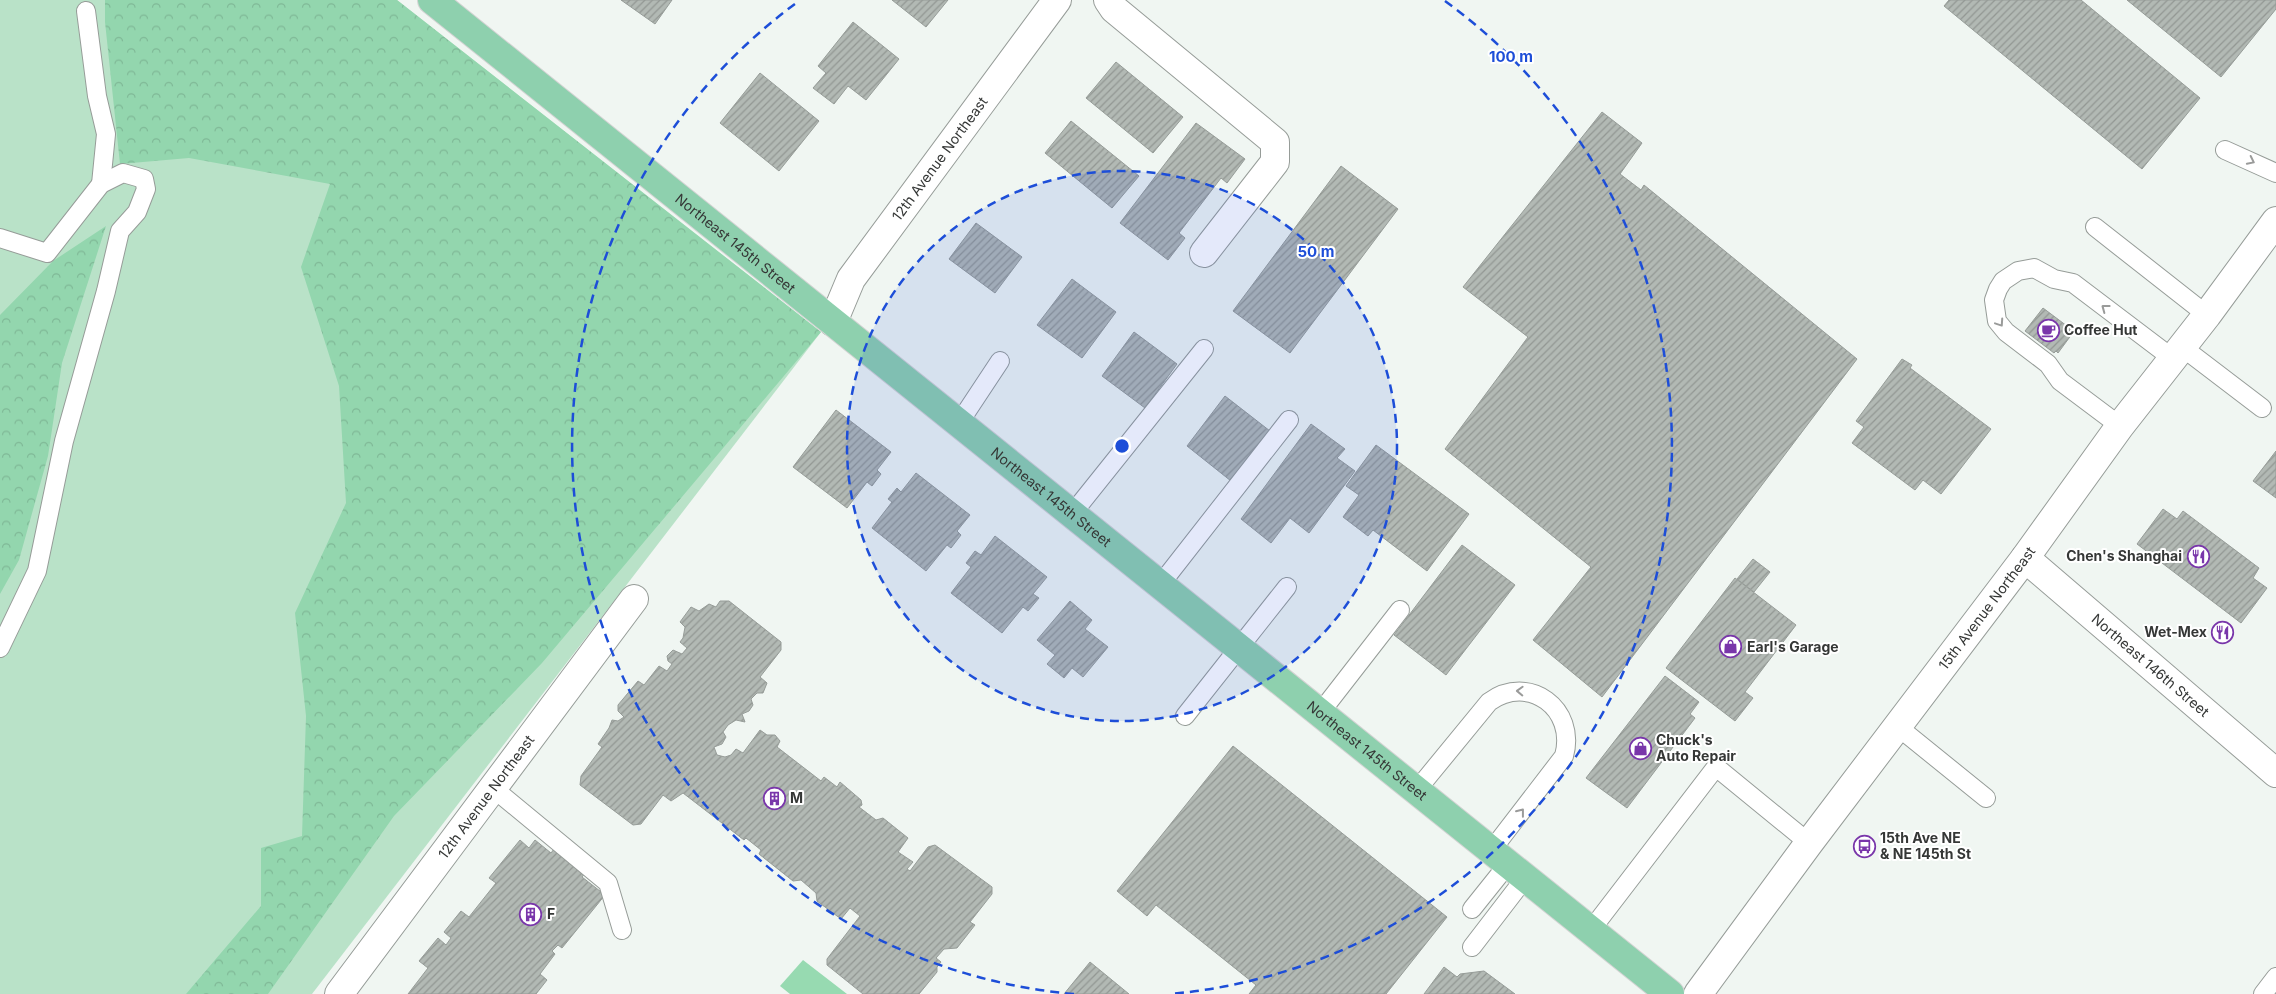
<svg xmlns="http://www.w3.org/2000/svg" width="2276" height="994" font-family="Inter,sans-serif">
  <defs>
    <pattern id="forest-crowns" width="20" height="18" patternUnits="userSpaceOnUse" patternTransform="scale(1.25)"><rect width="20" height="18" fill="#93d6ae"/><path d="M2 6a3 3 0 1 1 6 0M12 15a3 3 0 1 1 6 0" fill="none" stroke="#7fb896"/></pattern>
    <pattern id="building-hatch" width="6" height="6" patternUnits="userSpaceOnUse" patternTransform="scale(1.25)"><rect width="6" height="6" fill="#b2b9b4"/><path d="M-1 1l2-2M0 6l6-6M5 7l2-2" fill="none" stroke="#929793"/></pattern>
  </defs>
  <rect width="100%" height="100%" fill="#f0f6f2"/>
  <path fill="#b9e2c8" d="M0 0H397L821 332 312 994H0Z"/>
  <g fill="url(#forest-crowns)">
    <path d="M105 0H397L821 332 542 663 394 816 268 994H186L261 906V848L302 836 306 716 295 613 346 503 339 386 301 267 330 184 189 158 120 164 105 22Z"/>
    <path d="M106 226 62 363 48 456 19 560 0 594V315L53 261Z"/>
  </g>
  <path fill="#97dab1" d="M803 960 847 994H790L780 986Z"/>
  <g fill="url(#building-hatch)" stroke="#969c98">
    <path d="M621 0H672L655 24Z"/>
    <path d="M892 0H948L926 27Z"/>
    <path d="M1949 0H2081L2200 98 2142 169 1944 6Z"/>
    <path d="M2127 0H2276V9L2221 77Z"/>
    <path d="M853 22 899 59 866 100 848 86 834 104 813 88 826 73 818 66Z"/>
    <path d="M1116 62 1183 117 1153 153 1086 98Z"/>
    <path d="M760 73 819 121 779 171 720 123Z"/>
    <path d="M1602 112 1642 143 1620 174 1641 190 1644 185 1857 359 1602 697 1533 640 1591 567 1445 449 1528 337 1463 287Z"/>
    <path d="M1071 121 1139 176 1112 208 1045 153Z"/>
    <path d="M1196 123 1245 159 1227 183 1221 178 1179 233 1185 238 1168 260 1120 223Z"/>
    <path d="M1341 166 1398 209 1290 353 1233 311Z"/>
    <path d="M976 223 1022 257 995 293 949 259Z"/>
    <path d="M1072 279 1116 312 1082 358 1037 325Z"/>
    <path d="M2043 308 2071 329 2070 332 2072 334 2058 353 2056 351 2054 353 2025 331Z"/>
    <path d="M1134 332 1177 364 1145 408 1102 376Z"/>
    <path d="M1902 359 1912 365 1910 368 1991 429 1941 494 1923 480 1915 490 1852 443 1864 427 1856 421Z"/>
    <path d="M1225 396 1270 431 1231 481 1187 446Z"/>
    <path d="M836 410 891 452 877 470 881 474 872 486 867 482 847 508 793 467Z"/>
    <path d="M1311 424 1345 449 1337 458 1355 471 1309 533 1290 518 1271 543 1241 519Z"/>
    <path d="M1376 445 1469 514 1427 571 1373 530 1368 536 1343 517 1359 495 1346 486Z"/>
    <path d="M2276 451V498L2253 481Z"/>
    <path d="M916 473 970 515 957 531 961 535 951 548 947 545 926 571 872 528 892 502 888 499 897 488 901 492Z"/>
    <path d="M2163 509 2177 519 2183 511 2259 568 2253 578 2267 588 2241 623 2137 544Z"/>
    <path d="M995 536 1047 577 1033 594 1039 598 1028 611 1023 607 1002 633 951 593 971 567 966 563 975 551 981 555Z"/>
    <path d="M1462 545 1515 585 1446 675 1394 635Z"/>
    <path d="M1753 559 1770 572 1754 592 1737 579Z"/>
    <path d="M1735 578 1796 625 1745 692 1753 698 1735 721 1666 668Z"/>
    <path d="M720 601H729L781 642V650L760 677 767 683 763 693H757L751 699 753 705 749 711 742 714 745 722 736 720 728 725 723 732 726 737 722 744 714 747 717 755 725 757 731 755 736 749 743 753 760 730 767 735H775L780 741 777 747 821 781 824 777 837 787 840 782 861 800 862 805 859 807 876 820 883 818 908 838 898 852 913 862 907 869 910 871 928 847 935 845 992 887V894L970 922 975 925 957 948 944 949 936 958 941 962 937 967V972L919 994H863L827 965V959L860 916 850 908 841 919 817 901 816 893 801 880 793 881 759 854 761 850 746 838 744 840 683 793 671 801 663 795 641 824 633 825 580 785 581 776 602 747 598 744 609 728 612 720 618 721 624 717 618 711V705L638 681 644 685 659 666 667 671 672 664 668 661 667 656 673 650 682 654 687 648 680 642 683 638 685 627 680 622 691 607 699 611 709 604 716 607Z"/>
    <path d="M1070 601 1092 620 1085 629 1108 647 1083 677 1072 668 1064 678 1047 664 1055 655 1037 640Z"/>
    <path d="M1665 676 1699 702 1690 714 1695 718 1627 808 1586 778Z"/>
    <path d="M1233 746 1447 917 1386 994H1249L1256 985 1156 905 1147 916 1117 891Z"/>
    <path d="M520 840 529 848 535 840 551 853 554 849 585 873 582 877 605 895 562 948 558 945 552 951 555 954 540 974 547 980 536 994H408L428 968 419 961 438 938 446 945 451 938 444 932 461 911 469 917 496 883 489 878Z"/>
    <path d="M1090 962 1129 994H1064Z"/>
    <path d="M1444 967 1457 977 1460 974 1484 971 1515 994H1424Z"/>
  </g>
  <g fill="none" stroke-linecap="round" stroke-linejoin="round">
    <defs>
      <g id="service">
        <path d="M86 11 97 96 106 134 101 184"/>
        <path d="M2225 150 2276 173"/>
        <path d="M2095 227 2207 315"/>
        <path d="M0 238 47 253 101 184 123 173 144 179 146 189 137 212 120 231 106 291 64 441 37 571 0 648"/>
        <path d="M2182 347 2262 408"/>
        <path d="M959 423 1000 361"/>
        <path d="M2120 426 2060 381 2048 364 2006 332 1997 321 1994 300 1998 289 2003 281 2018 271 2034 268 2054 279 2073 283 2172 358"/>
        <path d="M1072 514 1204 349"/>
        <path d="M1160 585 1289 420"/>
        <path d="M1320 713 1400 610"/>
        <path d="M1185 716 1287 587"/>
        <path d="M1897 726 1986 798"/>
        <path d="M493 788 608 883 622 930"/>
        <path d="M1416 791 1489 702C1529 673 1577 709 1564 756L1491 851"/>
        <path d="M1472 909 1508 864"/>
        <path d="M1591 930 1716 767 1809 843"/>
        <path d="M1472 947 1525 878"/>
        <path d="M2263 994 2276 977"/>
      </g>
      <g id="minor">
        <path d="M1108 0 1114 9 1275 142V162L1204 253"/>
        <path id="s1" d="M833 322 851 279 1057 0"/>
        <path id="s2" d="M2025 558 2276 773"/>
        <path id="s3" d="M339 994 634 599"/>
      </g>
      <g id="secondary">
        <path id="s4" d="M1698 994 1809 843 2025 558 2120 426 2207 315 2276 221"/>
      </g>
      <g id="primary">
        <path id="s5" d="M432 0 1670 994"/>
      </g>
    </defs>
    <use href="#service" stroke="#969c98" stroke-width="20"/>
    <use href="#minor" stroke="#969c98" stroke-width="30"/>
    <use href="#secondary" stroke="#969c98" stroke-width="30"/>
    <use href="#primary" stroke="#d3d3d3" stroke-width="30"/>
    <use href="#service" stroke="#fff" stroke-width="18"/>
    <use href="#minor" stroke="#fff" stroke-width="28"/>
    <use href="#secondary" stroke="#fff" stroke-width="28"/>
    <use href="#primary" stroke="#8ed0ae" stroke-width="28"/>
  </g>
  <defs><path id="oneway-chevron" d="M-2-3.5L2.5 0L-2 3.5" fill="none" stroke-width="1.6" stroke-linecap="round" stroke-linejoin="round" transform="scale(1.25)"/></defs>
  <g stroke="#9a9b9a">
    <use href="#oneway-chevron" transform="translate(2251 161) rotate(26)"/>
    <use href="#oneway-chevron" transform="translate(2105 308) rotate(-143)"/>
    <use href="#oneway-chevron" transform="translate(2000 323) rotate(56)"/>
    <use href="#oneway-chevron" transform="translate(1520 691) rotate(-178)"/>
    <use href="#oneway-chevron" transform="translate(1521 812) rotate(-52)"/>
  </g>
  <circle cx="1122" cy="446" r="275" fill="#1d4ed8" fill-opacity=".12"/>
  <g fill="none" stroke="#1d4ed8" stroke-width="2.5" stroke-dasharray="9 6">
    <circle cx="1122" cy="446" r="275"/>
    <path d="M1074 994A550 550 0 0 1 799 1M1445 1A550 550 0 0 1 1170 994"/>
  </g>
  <defs>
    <symbol id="cafe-ring" viewBox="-11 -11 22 22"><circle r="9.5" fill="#fff" stroke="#7936aa" stroke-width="1.5"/><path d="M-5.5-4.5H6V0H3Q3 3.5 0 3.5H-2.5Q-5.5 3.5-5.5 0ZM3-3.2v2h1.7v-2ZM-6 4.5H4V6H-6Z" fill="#7936aa"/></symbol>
    <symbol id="restaurant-ring" viewBox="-11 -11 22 22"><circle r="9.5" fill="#fff" stroke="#7936aa" stroke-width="1.5"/><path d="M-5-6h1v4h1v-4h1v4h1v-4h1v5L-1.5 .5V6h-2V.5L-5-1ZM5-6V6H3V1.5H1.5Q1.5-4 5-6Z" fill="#7936aa"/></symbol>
    <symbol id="shop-ring" viewBox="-11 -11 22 22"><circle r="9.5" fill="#fff" stroke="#7936aa" stroke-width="1.5"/><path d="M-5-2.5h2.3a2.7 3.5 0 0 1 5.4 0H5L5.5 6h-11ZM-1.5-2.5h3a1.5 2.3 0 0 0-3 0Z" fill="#7936aa"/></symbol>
    <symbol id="building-ring" viewBox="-11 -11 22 22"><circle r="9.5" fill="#fff" stroke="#7936aa" stroke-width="1.5"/><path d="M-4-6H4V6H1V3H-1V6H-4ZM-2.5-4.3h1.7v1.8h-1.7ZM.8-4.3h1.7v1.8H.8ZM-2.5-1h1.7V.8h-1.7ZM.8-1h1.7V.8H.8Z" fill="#7936aa"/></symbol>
    <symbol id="bus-ring" viewBox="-11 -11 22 22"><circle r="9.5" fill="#fff" stroke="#7936aa" stroke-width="1.5"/><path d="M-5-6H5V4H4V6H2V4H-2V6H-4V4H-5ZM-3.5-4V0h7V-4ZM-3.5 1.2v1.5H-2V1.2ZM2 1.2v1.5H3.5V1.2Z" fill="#7936aa"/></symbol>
  </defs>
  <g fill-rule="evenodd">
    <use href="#cafe-ring" x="2036" y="318" width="25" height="25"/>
    <use href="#restaurant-ring" x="2186" y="544" width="25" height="25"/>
    <use href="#restaurant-ring" x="2210" y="620" width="25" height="25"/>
    <use href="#shop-ring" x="1718" y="634" width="25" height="25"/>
    <use href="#shop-ring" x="1628" y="736" width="25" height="25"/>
    <use href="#building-ring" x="762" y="786" width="25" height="25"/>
    <use href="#bus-ring" x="1852" y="834" width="25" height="25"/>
    <use href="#building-ring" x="518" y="902" width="25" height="25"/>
  </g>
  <g text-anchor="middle" stroke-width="4" stroke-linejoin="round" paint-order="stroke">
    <g font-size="14" fill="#353736" stroke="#fff">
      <text dy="5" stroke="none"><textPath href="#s1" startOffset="196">12th Avenue Northeast</textPath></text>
      <text dy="5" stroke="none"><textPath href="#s5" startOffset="389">Northeast 145th Street</textPath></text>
      <text dy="5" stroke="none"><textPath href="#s5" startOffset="794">Northeast 145th Street</textPath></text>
      <text dy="5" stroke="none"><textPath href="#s4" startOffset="482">15th Avenue Northeast</textPath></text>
      <text dy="5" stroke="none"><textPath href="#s2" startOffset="165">Northeast 146th Street</textPath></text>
      <text dy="5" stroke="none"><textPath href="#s5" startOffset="1199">Northeast 145th Street</textPath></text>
      <text dy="5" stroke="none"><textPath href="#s3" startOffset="246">12th Avenue Northeast</textPath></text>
    </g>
    <g font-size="14" font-weight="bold" fill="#353736" stroke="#fff" text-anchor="start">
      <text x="2064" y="335">Coffee Hut</text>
      <text x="2182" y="561" text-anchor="end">Chen's Shanghai</text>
      <text x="2207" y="637" text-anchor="end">Wet-Mex</text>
      <text x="1747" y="652">Earl's Garage</text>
      <text x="1656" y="745">Chuck's<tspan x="1656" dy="16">Auto Repair</tspan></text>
      <text x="790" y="803">M</text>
      <text x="1880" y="843">15th Ave NE<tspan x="1880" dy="16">&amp; NE 145th St</tspan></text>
      <text x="547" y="919">F</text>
    </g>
  </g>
  <circle cx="1122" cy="446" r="8" fill="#1d4ed8" stroke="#fff" stroke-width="2.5"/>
  <g font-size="15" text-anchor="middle" font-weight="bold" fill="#1d4ed8" stroke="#fff" stroke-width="4" stroke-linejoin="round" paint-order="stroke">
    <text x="1511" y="62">100 m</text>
    <text x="1316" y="257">50 m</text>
  </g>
</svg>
